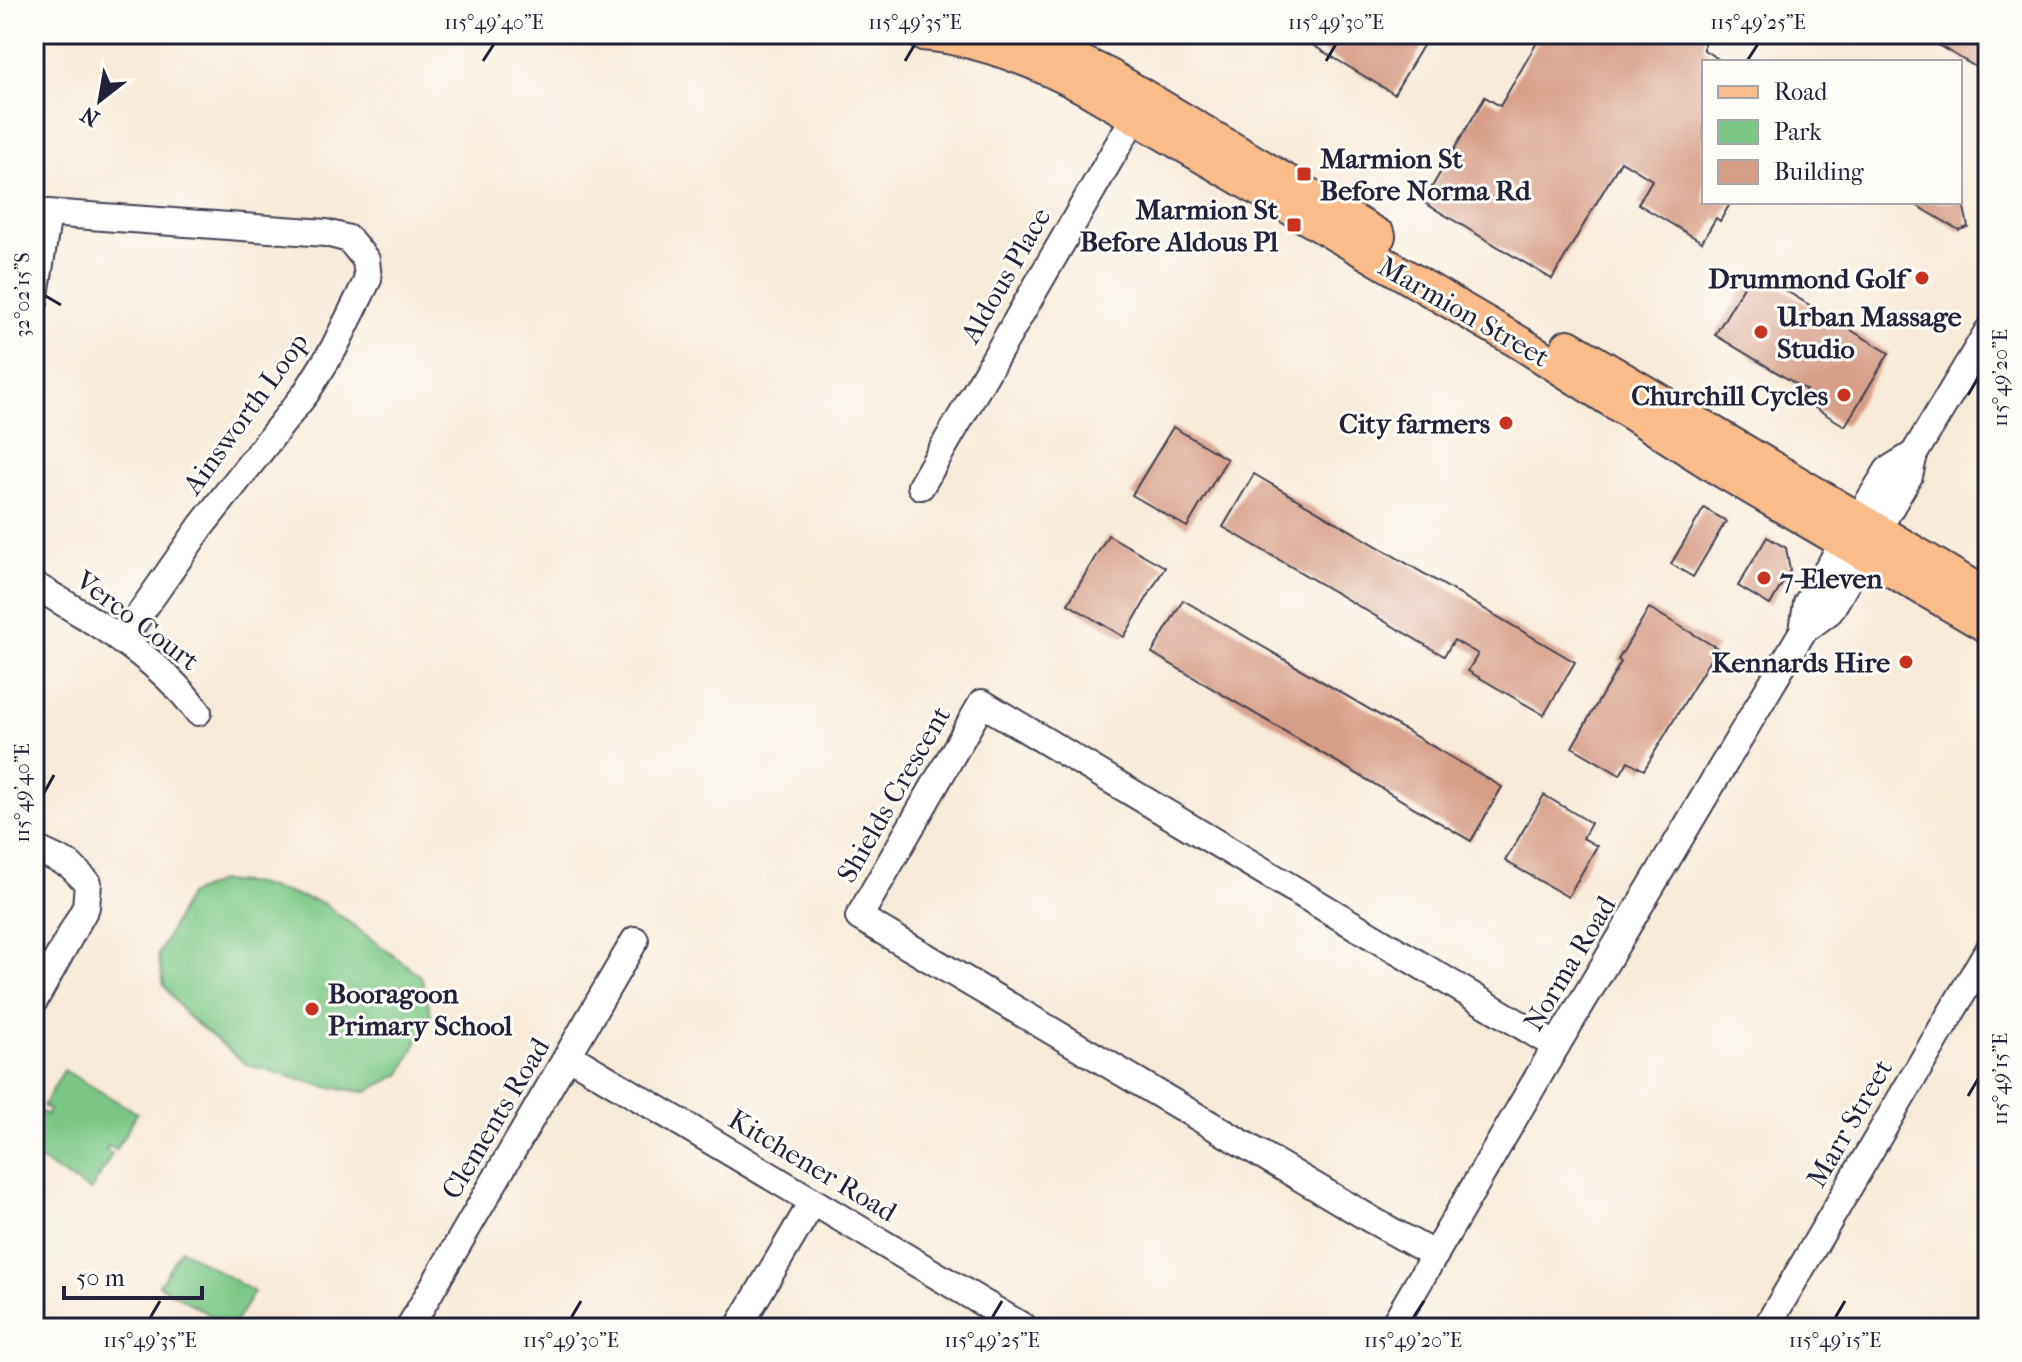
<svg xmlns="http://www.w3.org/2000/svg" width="2022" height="1362" font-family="'IM FELL French Canon',serif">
  <rect width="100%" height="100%" fill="#fdfcf7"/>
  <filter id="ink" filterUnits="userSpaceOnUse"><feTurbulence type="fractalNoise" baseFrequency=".0125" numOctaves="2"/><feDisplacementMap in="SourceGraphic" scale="16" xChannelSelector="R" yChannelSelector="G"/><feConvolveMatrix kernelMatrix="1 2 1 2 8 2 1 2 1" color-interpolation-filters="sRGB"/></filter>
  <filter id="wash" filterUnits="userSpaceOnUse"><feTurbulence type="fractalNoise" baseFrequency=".006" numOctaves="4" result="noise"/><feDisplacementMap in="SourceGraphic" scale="32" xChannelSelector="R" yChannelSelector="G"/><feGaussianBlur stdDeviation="1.8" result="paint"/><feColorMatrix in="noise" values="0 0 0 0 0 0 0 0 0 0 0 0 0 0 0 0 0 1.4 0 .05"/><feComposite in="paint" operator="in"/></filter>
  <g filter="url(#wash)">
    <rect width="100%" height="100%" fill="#f8ead8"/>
    <g fill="#7cc785" stroke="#4f7460" stroke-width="2">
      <path d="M220 881 256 884 323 903 421 976 431 1014 401 1074 366 1092 326 1087 246 1064 186 1015 164 985 158 955 188 895Z"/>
      <path d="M64 1070 137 1113 116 1150 108 1146 106 1150 112 1154 91 1191 34 1157V1120L39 1111 47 1115 49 1110 43 1106Z"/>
      <path d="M181 1249 254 1292 232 1328 159 1285Z"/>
    </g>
    <g id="blocks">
      <g fill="#d79e87">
        <path d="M1294 34H1418L1427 39 1394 94Z"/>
        <path d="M1542 34H1704V50L1723 62H1704V202H1731L1720 221 1716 218 1702 242 1638 204 1652 180 1621 161 1552 279 1423 202 1485 97 1500 106Z"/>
        <path d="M1919 34H1988V74Z"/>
        <path d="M1911 202H1963L1968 227 1959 230Z"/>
        <path d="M1753 271 1889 353 1845 426 1800 399 1806 390 1715 335Z"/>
        <path d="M1173 427 1227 459 1187 527 1132 495Z"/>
        <path d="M1254 474 1575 662 1544 715 1468 671 1478 654 1454 640 1444 656 1223 527Z"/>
        <path d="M1704 508 1726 521 1693 577 1671 564Z"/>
        <path d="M1108 535 1165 567 1124 637 1068 604Z"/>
        <path d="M1767 537 1786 548 1790 570 1770 605 1738 586Z"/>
        <path d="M1183 600 1502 787 1471 841 1152 653Z"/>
        <path d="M1649 608 1717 648 1644 770 1628 761 1620 775 1572 747 1621 662 1618 660Z"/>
        <path d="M1544 795 1591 823 1583 838 1597 846 1568 897 1505 861Z"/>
      </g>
    </g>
  </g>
  <g filter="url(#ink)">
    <use href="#blocks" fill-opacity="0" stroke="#424053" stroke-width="2"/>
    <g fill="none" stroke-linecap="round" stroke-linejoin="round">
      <defs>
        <g id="minor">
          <path d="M34 212 326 233 349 239 366 260 368 279 334 348 306 393 202 525 121 641"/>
          <path d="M34 302 48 213"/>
          <path d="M921 486 1143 102"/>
          <path d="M34 585C92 620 157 656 198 712"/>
          <path d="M1803 631 1807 603 1888 470 1914 454"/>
          <path d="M34 848 70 865 88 883 86 907 34 1001"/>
          <path d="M569 1056 1025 1328"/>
          <path d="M1435 1255 1372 1220 859 917 982 703 1556 1046"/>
          <path d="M409 1328 635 940"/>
          <path d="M738 1328 812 1203"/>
          <path d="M1392 1328 1556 1046 1803 631 1830 611 1909 476 1914 454 1988 331"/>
          <path d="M1766 1328 1988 950"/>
        </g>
        <g id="major">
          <path d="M922 34C981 39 1036 61 1087 89L1522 344 1722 471 1988 627"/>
          <path d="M1034 39 1110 76 1379 236"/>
          <path d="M1568 346 1988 596"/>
        </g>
      </defs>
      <use href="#minor" stroke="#424053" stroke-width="30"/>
      <use href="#major" stroke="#424053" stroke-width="36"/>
      <use href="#minor" stroke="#fff" stroke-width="26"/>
      <use href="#major" stroke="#f9bc8a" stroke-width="32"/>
    </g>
  </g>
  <path fill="none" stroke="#22223b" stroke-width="3" d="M483 61 494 44M905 61 915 44M1326 61 1336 44M1747 61 1758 44M44 295 61 305M1968 395 1978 378M44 793 54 775M1968 1096 1978 1079M150 1318 160 1301M571 1318 581 1301M992 1318 1002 1301M1413 1318 1424 1301M1835 1318 1845 1301"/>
  <g fill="#c8321e" stroke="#fdfcf7" stroke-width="3">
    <rect x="1296" y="166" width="16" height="16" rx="4"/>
    <rect x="1286" y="217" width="16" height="16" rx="4"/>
    <circle cx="1922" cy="278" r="8"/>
    <circle cx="1761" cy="332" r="8"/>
    <circle cx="1844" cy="395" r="8"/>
    <circle cx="1506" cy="423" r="8"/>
    <circle cx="1764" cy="578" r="8"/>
    <circle cx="1906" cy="662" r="8"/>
    <circle cx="312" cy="1009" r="8"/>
  </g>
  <g text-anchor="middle" stroke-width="6" stroke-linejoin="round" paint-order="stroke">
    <g font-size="28" font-weight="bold" fill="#22223b" stroke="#fdfcf7" text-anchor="end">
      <text x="1320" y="168" text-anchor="start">Marmion St<tspan x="1320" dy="32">Before Norma Rd</tspan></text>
      <text x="1278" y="219">Marmion St<tspan x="1278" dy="32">Before Aldous Pl</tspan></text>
      <text x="1906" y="288">Drummond Golf</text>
      <text x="1777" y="326" text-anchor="start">Urban Massage<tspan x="1777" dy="32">Studio</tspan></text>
      <text x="1828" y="405">Churchill Cycles</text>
      <text x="1490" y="433">City farmers</text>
      <text x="1780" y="588" text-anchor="start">7-Eleven</text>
      <text x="1890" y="672">Kennards Hire</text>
      <text x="328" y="1003" text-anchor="start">Booragoon<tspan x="328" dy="32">Primary School</tspan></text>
    </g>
    <g font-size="28" fill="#22223b" stroke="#fdfcf7">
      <text transform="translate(1005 275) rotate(-60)" y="10">Aldous Place</text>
      <text transform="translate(1464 311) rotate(30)" y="10">Marmion Street</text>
      <text transform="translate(245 413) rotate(-54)" y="10">Ainsworth Loop</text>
      <text transform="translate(138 620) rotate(37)" y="10">Verco Court</text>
      <text transform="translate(893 794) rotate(-60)" y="10">Shields Crescent</text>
      <text transform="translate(1569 963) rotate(-59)" y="10">Norma Road</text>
      <text transform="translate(495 1118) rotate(-59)" y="10">Clements Road</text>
      <text transform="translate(1849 1123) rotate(-60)" y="10">Marr Street</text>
      <text transform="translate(813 1165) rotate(31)" y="10">Kitchener Road</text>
    </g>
  </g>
  <rect width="2022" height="1362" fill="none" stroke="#fdfcf7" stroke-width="88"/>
  <rect x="1702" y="60" width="260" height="144" fill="#fdfcf7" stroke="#a5a5ac" stroke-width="2"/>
  <rect x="1718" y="86" width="40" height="12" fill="#f9bc8a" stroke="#a5a5ac" stroke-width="2"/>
  <text x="1774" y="100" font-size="24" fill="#22223b">Road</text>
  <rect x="1718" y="120" width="40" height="24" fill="#7cc785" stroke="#a5a5ac" stroke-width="2"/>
  <text x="1774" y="140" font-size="24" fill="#22223b">Park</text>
  <rect x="1718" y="160" width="40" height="24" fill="#d79e87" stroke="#a5a5ac" stroke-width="2"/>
  <text x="1774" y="180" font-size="24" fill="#22223b">Building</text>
  <g transform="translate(100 100) rotate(211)" stroke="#fdfcf7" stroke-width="6" paint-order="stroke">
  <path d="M0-6L14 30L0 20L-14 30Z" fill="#22223b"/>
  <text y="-12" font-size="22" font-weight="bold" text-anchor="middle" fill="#22223b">N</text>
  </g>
  <path d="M64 1286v12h138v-12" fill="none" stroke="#22223b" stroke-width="4"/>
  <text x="76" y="1286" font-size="24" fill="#22223b" stroke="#fdfcf7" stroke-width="6" paint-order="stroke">50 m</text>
  <rect x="44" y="44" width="1934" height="1274" fill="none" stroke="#22223b" stroke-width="3"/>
  <g font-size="20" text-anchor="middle" fill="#22223b">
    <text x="494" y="29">115°49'40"E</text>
    <text x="915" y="29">115°49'35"E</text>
    <text x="1336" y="29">115°49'30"E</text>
    <text x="1758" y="29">115°49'25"E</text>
    <text transform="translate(22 295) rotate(-90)" y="7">32°02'15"S</text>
    <text transform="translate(2000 378) rotate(-90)" y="7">115°49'20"E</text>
    <text transform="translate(22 793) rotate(-90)" y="7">115°49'40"E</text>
    <text transform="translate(2000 1079) rotate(-90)" y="7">115°49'15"E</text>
    <text x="150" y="1347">115°49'35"E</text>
    <text x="571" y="1347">115°49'30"E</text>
    <text x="992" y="1347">115°49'25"E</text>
    <text x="1413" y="1347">115°49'20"E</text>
    <text x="1835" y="1347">115°49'15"E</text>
  </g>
</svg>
